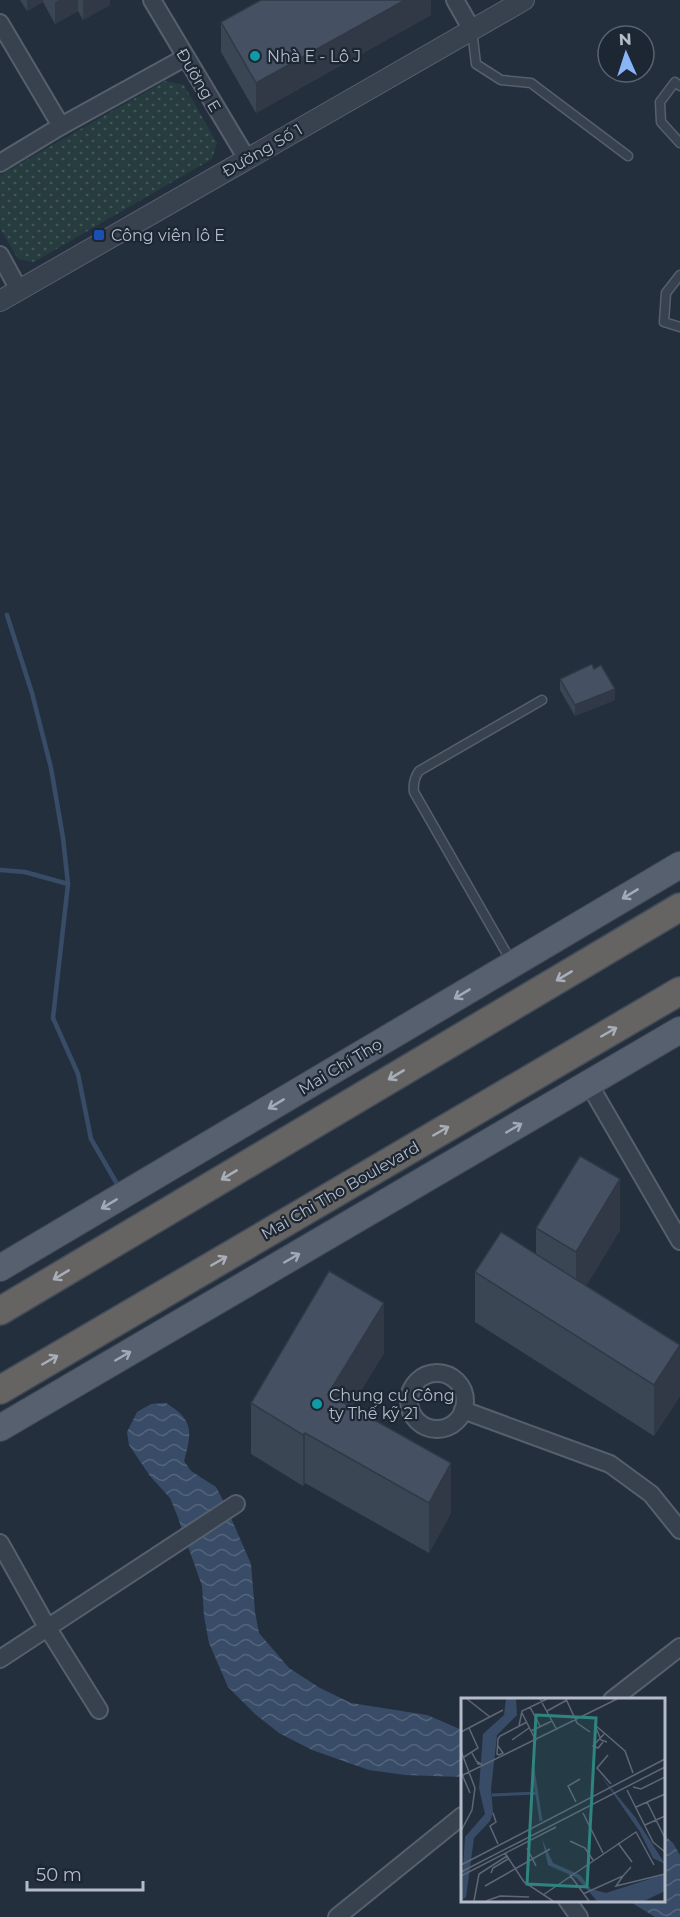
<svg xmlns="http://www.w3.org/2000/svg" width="680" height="1917" font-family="Montserrat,sans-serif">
  <defs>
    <pattern id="park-dots" width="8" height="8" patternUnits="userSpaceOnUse" patternTransform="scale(1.5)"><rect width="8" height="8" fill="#263c3f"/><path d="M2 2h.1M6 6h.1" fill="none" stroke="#435659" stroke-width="1.8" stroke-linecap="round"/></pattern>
    <pattern id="water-waves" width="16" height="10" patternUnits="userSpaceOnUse" patternTransform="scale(1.5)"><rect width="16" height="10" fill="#394c67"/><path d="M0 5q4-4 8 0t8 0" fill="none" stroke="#53647b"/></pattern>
  </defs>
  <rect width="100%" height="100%" fill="#242f3e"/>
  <path fill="url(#park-dots)" d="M165 81 184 85 217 143 212 159 34 262 18 259 0 228V175Z"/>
  <g fill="url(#water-waves)">
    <path d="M166 1403C194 1420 192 1432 184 1461L191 1471 216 1487 224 1502 251 1564 255 1612 259 1633 289 1668 320 1688 351 1703 427 1715 462 1730V1777L405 1775 369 1770 312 1750 279 1733 255 1714 228 1687 209 1643 204 1616 202 1586 177 1515 170 1498 150 1476 129 1445 127 1432 137 1412 151 1404Z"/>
    <path d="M664 1835 673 1843 680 1855V1917H655L629 1901 664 1900Z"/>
  </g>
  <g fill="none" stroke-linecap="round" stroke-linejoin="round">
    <g stroke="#394c67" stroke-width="4.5">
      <path d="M7 615 32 693 51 768 63 838 68 884 53 1018 78 1074 91 1139 120 1189"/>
      <path d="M0 870 25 872 68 884"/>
    </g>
    <defs>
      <g id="service">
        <path d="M472 30 476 64 501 80 531 83 628 156"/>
        <path d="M680 86 675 82 660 102 661 122 680 143"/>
        <path d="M680 275 666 293 664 322 680 327"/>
        <path d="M511 961 414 792C413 784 414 778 419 771L542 700"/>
      </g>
      <g id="minor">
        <path d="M152 0 247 159"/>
        <path d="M455 0 472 30"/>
        <path d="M0 23 61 126"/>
        <path d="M0 163 61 126 186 57"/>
        <path d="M0 255 19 290"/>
        <path d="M589 1084 680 1241"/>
        <circle cx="437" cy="1401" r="28"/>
        <path d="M463 1410 610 1464 651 1494 680 1530"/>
        <path d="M0 1543 47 1627 99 1710"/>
        <path d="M0 1659 236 1504"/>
        <path d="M612 1700 680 1647"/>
        <path d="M567 1900 579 1917"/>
        <path d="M337 1917 462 1816"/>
      </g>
      <path id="tertiary" d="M0 301 524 0"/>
      <g id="primary">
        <path d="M0 1268 680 865"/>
        <path d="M0 1428 680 1030"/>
      </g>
      <g id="trunk">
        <path d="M0 1311 680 907"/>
        <path d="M0 1390 680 991"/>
      </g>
    </defs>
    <use href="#service" stroke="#565f6c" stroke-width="11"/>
    <use href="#minor" stroke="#565f6c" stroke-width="20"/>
    <use href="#tertiary" stroke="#565f6c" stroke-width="22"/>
    <use href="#primary" stroke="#414a57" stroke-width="28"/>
    <use href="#trunk" stroke="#434c59" stroke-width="30"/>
    <use href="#service" stroke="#38414e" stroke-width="8"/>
    <use href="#minor" stroke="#38414e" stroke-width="16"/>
    <use href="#tertiary" stroke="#38414e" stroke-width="20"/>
    <use href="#primary" stroke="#56606e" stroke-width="26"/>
    <use href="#trunk" stroke="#656462" stroke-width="27"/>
  </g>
  <g fill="#3b4654">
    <path d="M20 0H110V5L83 20 78 11 55 24 43 2 27 11Z"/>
    <path d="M431 0V15L256 113 221 52V22Z"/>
    <path d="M594 669 615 700 575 716 560 690V679Z"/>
    <path d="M536 1228 620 1230 586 1286 680 1396 654 1436 475 1322V1272L536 1254Z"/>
    <path d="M384 1353 351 1407 451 1513 429 1553 305 1483 303 1486 251 1454V1403Z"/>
  </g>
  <g fill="#303945">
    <path d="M27 0H43V2L27 11Z"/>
    <path d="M60 0H78V11L55 24V2Z"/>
    <path d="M83 0H110V5L83 20Z"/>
    <path d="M405 0H431V15L256 113V83Z"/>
    <path d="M615 689V700L575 716V705Z"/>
    <path d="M620 1179V1230L576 1303V1252Z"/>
    <path d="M384 1303V1353L328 1445V1394Z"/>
    <path d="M680 1345V1396L654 1436V1385Z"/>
    <path d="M305 1433V1483L303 1486V1435Z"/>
    <path d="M451 1463V1513L429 1553V1503Z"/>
  </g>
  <g fill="#455162" stroke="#303945" stroke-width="1.5">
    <path d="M261 0H405L256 83 221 22Z"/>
    <path d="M592 664 594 669 601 665 615 689 575 705 560 679Z"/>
    <path d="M580 1156 620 1179 576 1252 536 1228Z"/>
    <path d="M501 1232 680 1345 654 1385 475 1272Z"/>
    <path d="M329 1271 384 1303 328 1394 451 1463 429 1503 305 1433 303 1435 251 1403Z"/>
  </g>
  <defs><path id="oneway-shaft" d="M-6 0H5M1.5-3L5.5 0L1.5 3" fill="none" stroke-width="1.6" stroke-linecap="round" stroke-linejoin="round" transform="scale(1.5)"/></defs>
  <g stroke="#a1aab7">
    <use href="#oneway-shaft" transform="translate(630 894) rotate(149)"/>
    <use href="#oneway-shaft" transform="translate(462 994) rotate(149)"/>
    <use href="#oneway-shaft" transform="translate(276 1104) rotate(149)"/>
    <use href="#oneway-shaft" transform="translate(514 1128) rotate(-30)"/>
    <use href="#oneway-shaft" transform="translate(109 1204) rotate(149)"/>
    <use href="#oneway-shaft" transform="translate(292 1258) rotate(-30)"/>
    <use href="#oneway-shaft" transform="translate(123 1356) rotate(-30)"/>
  </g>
  <g stroke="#a8afba">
    <use href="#oneway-shaft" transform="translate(564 976) rotate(149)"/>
    <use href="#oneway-shaft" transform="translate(609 1032) rotate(-30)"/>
    <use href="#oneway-shaft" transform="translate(396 1075) rotate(149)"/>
    <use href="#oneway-shaft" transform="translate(441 1131) rotate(-30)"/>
    <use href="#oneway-shaft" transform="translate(229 1175) rotate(149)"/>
    <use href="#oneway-shaft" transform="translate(219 1261) rotate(-30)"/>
    <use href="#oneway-shaft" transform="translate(61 1275) rotate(149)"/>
    <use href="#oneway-shaft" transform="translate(50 1360) rotate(-30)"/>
  </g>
  <g fill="#0f9aa8" stroke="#1d2633" stroke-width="2">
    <circle cx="255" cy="56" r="6"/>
    <circle cx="317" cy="1404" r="6"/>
  </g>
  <rect fill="#1a4fb4" stroke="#1d2633" stroke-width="2" x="93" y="229" width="12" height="12" rx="3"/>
  <g text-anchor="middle" stroke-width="4.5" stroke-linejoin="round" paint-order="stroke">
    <g font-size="16" fill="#b4bcc9" stroke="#1d2633" text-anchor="start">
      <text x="267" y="62">Nhà E - Lô J</text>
      <text x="111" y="241">Công viên lô E</text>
      <text x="329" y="1401">Chung cư Công<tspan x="329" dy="18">ty Thế kỹ 21</tspan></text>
    </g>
    <g font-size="16" fill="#b4bcc9" stroke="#1d2633">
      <text transform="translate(199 80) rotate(59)" y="6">Đường E</text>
      <text transform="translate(262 150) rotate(-30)" y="6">Đường Số 1</text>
      <text transform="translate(340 1066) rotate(-31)" y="6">Mai Chí Thọ</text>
      <text transform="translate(340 1190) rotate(-30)" y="6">Mai Chi Tho Boulevard</text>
    </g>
  </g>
  <g transform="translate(461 1698)">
    <rect width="204" height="204" fill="#242f3e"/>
    <path d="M45 1H55L56 17 36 37 30 91 32 114 29 123 13 140 5 199 0 203 4 139 24 116 18 90 22 36 43 17ZM140 78 174 119 204 166 192 160 179 134ZM81 141 92 165 119 177 130 191 145 195 204 176V193L183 203H136L116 180 87 167Z" fill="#394c67"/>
    <path fill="none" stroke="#394c67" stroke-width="3" d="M72 71 80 123M31 97 76 95"/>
    <path fill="none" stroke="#5e6776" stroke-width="1.5" d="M6 1 29 19M79 1 96 32M105 1 116 25 129 34M69 9 79 28M86 13 106 2M61 15 75 43M134 27 164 53 172 75M134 27 140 42 146 44M58 28 61 13 86 1M70 33 91 23M0 34 42 12M51 42 68 30M142 44 137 50 132 48 143 36M37 48 42 55 38 57 36 56 37 41 39 38 66 24M0 53 14 90 11 112 0 133M11 55 17 66H20L15 63M147 57 136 70 150 86M3 59 17 50 8 30M0 74 9 95M0 78 156 1M172 89 180 91 204 79M166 92 192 144 204 154M115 104 107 88 119 81M186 104 204 140M175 109 204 96M32 115 35 124 29 128 37 146M122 115 142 155M184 127 204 118M109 143 124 150 132 162M157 145 171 164M66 150 75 168M44 155 63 184 92 203M0 167 204 61M0 174 204 69M30 175 32 170 47 161M109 177 128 203M0 178 95 129M162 178 155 188 204 176M24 188 89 151M122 196 162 178 170 169M82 197 175 134 193 167M13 203 18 176 46 158M25 203 39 198 68 199"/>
    <path fill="#308480" fill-opacity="0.15" stroke="#308480" stroke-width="3" d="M75 17 135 20 126 189 66 186Z"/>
    <rect width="204" height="204" fill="none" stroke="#b4bcc9" stroke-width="3"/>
  </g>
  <g transform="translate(626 54) rotate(357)"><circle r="28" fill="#1d2633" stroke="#59626f" stroke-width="1.5"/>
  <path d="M0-4.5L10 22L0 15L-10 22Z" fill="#8ab4f8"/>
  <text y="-9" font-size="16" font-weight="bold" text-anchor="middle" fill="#b4bcc9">N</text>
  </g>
  <path d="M27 1881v9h116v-9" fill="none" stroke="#b4bcc9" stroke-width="3"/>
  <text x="36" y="1881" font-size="18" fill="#b4bcc9" stroke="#1d2633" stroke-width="4.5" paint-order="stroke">50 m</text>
</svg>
